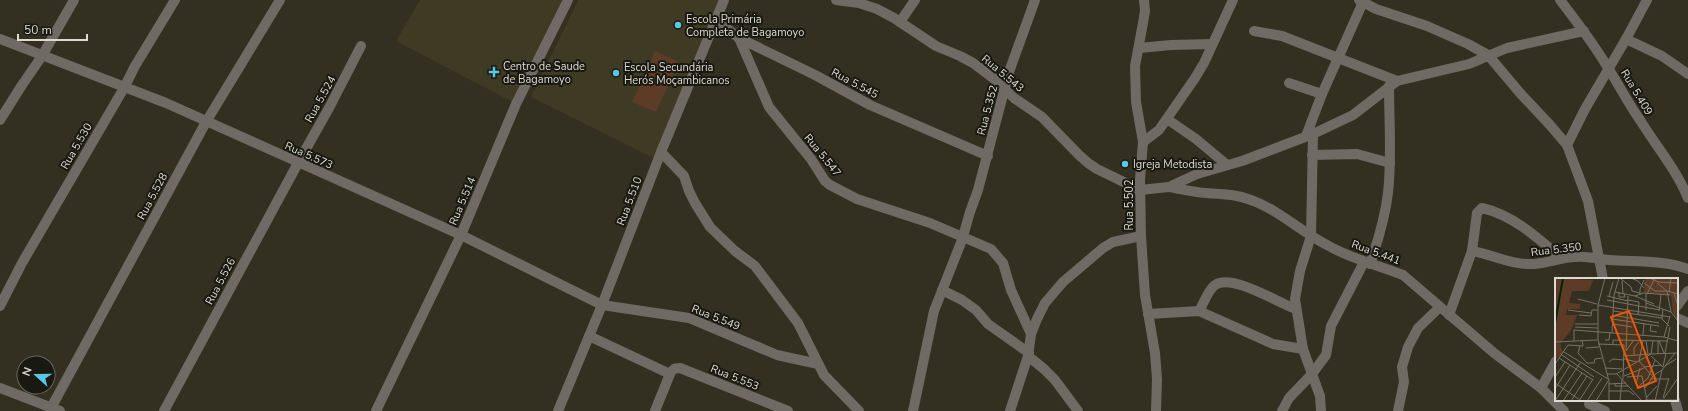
<svg xmlns="http://www.w3.org/2000/svg" width="1688" height="411" font-family="'Nunito Sans',sans-serif">
  <rect width="100%" height="100%" fill="#333021"/>
  <g fill="#3e3a24">
    <path d="M420 0H566L516 104 396 41Z"/>
    <path d="M578 0H721L654 158 531 97Z"/>
  </g>
  <path fill="#5e3b26" d="M655 51 679 62 656 112 632 102Z"/>
  <g fill="none" stroke-linecap="round" stroke-linejoin="round">
    <g stroke="#6f6a64" stroke-width="10">
      <path d="M836 0 859 3 877 9 894 18 936 46 960 56 973 63 993 78 1014 98 1042 117 1079 155 1088 163 1097 169 1140 190 1169 187 1197 174 1242 161 1313 134 1353 115 1397 81 1469 64 1507 48 1584 31"/>
      <path d="M1144 0 1145 11 1143 23 1135 66 1136 102 1143 142 1140 180 1141 236 1145 295 1155 353 1157 379 1156 411"/>
      <path d="M1359 0 1376 9 1427 26 1468 44 1488 55 1520 93 1550 125 1567 145 1588 201 1603 279"/>
      <path d="M1560 0C1577 22 1594 44 1608 68 1619 85 1628 103 1640 120 1656 146 1676 169 1688 198"/>
      <path d="M716 20 739 38 815 75 870 105 988 156"/>
      <path d="M900 22 915 0"/>
      <path d="M1254 31 1282 36 1397 81"/>
      <path d="M739 38 769 107 811 159 825 181 830 185 857 199 930 223 991 249 1003 263 1011 290 1031 334"/>
      <path d="M0 39 166 103 461 235 602 305 689 318 777 355 818 364"/>
      <path d="M1626 39 1662 56 1688 74"/>
      <path d="M1139 48 1171 45 1212 44"/>
      <path d="M1289 83 1322 94"/>
      <path d="M1167 119 1196 139 1226 164"/>
      <path d="M0 120 22 85 42 56 74 0"/>
      <path d="M1313 134 1311 236 1300 271 1295 299 1303 349 1320 396 1321 411"/>
      <path d="M1306 136 1322 94 1364 0"/>
      <path d="M1143 142 1159 130 1195 78 1204 63 1233 0"/>
      <path d="M1567 145 1585 109 1626 39 1647 0"/>
      <path d="M661 152 684 176 689 191 695 203 710 227 735 251 755 266 798 323 824 375 859 411"/>
      <path d="M1312 155 1357 154 1390 163"/>
      <path d="M1169 187C1181 189 1194 192 1206 193 1221 194 1236 194 1251 200 1279 210 1300 231 1327 245 1351 259 1378 265 1403 275L1494 353 1541 388 1564 411"/>
      <path d="M1472 251 1477 213 1482 208C1513 215 1538 238 1561 258"/>
      <path d="M1370 264C1378 241 1385 218 1388 193 1392 158 1389 121 1389 86"/>
      <path d="M942 290 962 300 976 310 988 324 1029 353"/>
      <path d="M0 306 22 263 124 88 135 66 175 0"/>
      <path d="M1677 306 1688 291"/>
      <path d="M1199 311C1204 303 1208 290 1215 285 1232 273 1278 303 1296 309"/>
      <path d="M1148 314 1199 311 1273 344 1303 349"/>
      <path d="M1449 315 1472 251C1491 254 1508 264 1528 264 1544 265 1560 257 1576 257 1587 256 1598 259 1609 260 1636 262 1663 260 1688 269"/>
      <path d="M1677 318 1688 323"/>
      <path d="M589 336 670 374"/>
      <path d="M1028 356 1044 369 1055 380 1078 411"/>
      <path d="M0 388 60 411"/>
      <path d="M1541 388 1556 361"/>
      <path d="M1675 400 1678 411"/>
      <path d="M1589 404 1605 411"/>
      <path d="M51 408 206 122 280 0"/>
      <path d="M164 411 298 163 329 108 361 46"/>
      <path d="M376 411 461 235 516 104 568 0"/>
      <path d="M558 411 602 305 661 152 724 0"/>
      <path d="M655 411 670 374C673 369 674 368 680 368L788 411"/>
      <path d="M913 411 934 311 962 240 970 212 978 190 1009 72 1035 0"/>
      <path d="M1010 411 1028 356 1031 334 1037 319 1045 303 1063 282 1103 248 1113 242 1141 236"/>
      <path d="M1282 411 1289 398 1312 374 1326 355 1331 326 1364 262"/>
      <path d="M1398 411 1404 382 1402 367 1408 347 1418 328 1440 307"/>
    </g>
  </g>
  <g fill="#59c8e4" stroke="#191811" stroke-width="1.5">
    <circle cx="678" cy="25" r="4"/>
    <path d="M492 66h4v4h4v4h-4v4h-4v-4h-4v-4h4z"/>
    <circle cx="616" cy="73" r="4"/>
    <circle cx="1125" cy="164" r="4"/>
  </g>
  <g text-anchor="middle" stroke-width="4" stroke-linejoin="round" paint-order="stroke">
    <g font-size="11" fill="#dcdad1" stroke="#191811" text-anchor="start">
      <text x="686" y="23">Escola Primária<tspan x="686" dy="13">Completa de Bagamoyo</tspan></text>
      <text x="503" y="70">Centro de Saude<tspan x="503" dy="13">de Bagamoyo</tspan></text>
      <text x="624" y="71">Escola Secundária<tspan x="624" dy="13">Herós Moçambicanos</tspan></text>
      <text x="1133" y="168">Igreja Metodista</text>
    </g>
    <g font-size="11" fill="#dcdad1" stroke="#191811">
      <text transform="translate(1003 73) rotate(40)" y="4">Rua 5.543</text>
      <text transform="translate(855 83) rotate(28)" y="4">Rua 5.545</text>
      <text transform="translate(1637 92) rotate(59)" y="4">Rua 5.409</text>
      <text transform="translate(320 99) rotate(-61)" y="4">Rua 5.524</text>
      <text transform="translate(987 110) rotate(-75)" y="4">Rua 5.352</text>
      <text transform="translate(76 146) rotate(-60)" y="4">Rua 5.530</text>
      <text transform="translate(309 155) rotate(24)" y="4">Rua 5.573</text>
      <text transform="translate(823 155) rotate(51)" y="4">Rua 5.547</text>
      <text transform="translate(152 196) rotate(-62)" y="4">Rua 5.528</text>
      <text transform="translate(462 201) rotate(-67)" y="4">Rua 5.514</text>
      <text transform="translate(629 201) rotate(-69)" y="4">Rua 5.510</text>
      <text transform="translate(1129 205) rotate(-90)" y="4">Rua 5.502</text>
      <text transform="translate(1556 249) rotate(-7)" y="4">Rua 5.350</text>
      <text transform="translate(1376 252) rotate(20)" y="4">Rua 5.441</text>
      <text transform="translate(220 281) rotate(-62)" y="4">Rua 5.526</text>
      <text transform="translate(716 317) rotate(22)" y="4">Rua 5.549</text>
      <text transform="translate(735 377) rotate(22)" y="4">Rua 5.553</text>
    </g>
  </g>
  <g transform="translate(1555 278)">
    <rect width="123" height="123" fill="#333021"/>
    <path d="M0 0 38 2 34 13H17L14 25 25 26V31H12L11 37H22L17 51 5 66 8 75 0 82ZM90 0H123V43L118 35 116 17 89 15Z" fill="#5e3b26"/>
    <path fill="none" stroke="#042508" stroke-width="2" d="M0 45 8 0"/>
    <path fill="none" stroke="#777467" stroke-width="1" d="M50 0 43 27V62L54 103V123M65 0 76 9M76 0 83 3 89 10M95 0 103 4 123 5M67 3 68 15M89 5 100 13H112L116 34 123 43M102 5 112 13 123 16M76 9 77 13 85 15M60 14 80 18M64 14V19H70L69 16M114 14 116 0M119 15 123 28M92 16 100 0M85 17V11L89 2M52 18 73 23M54 18 58 4M80 18 88 15 115 17M80 18 99 26M23 21 42 26M52 22 105 32M73 22 84 24 83 37M91 25 116 34M43 27 115 39M108 31 107 41 114 48M13 32 36 35M91 32V16M58 33 107 40M104 33 106 17M24 37 36 38 37 32H42M57 37 104 45M57 41 104 48M20 46H42M58 46 77 49M96 47 95 53 102 54M20 49 42 50M57 55 59 17 64 0M88 57 89 45M109 59 115 38M50 62H54L55 54M19 63V52L109 59 123 63M88 63 84 83 98 99M91 63 93 76M104 63 109 75M0 64 42 62M43 66 69 67 68 101M58 66V62L113 63M25 68 23 75 32 85H39L40 81 47 80M31 70 44 69M71 73 73 18M71 73 78 63M9 74 53 101M110 75 115 49M103 76V63M7 77 39 99M79 77V70L84 64M69 78 96 76 98 63M96 78 108 89M4 80 38 102M69 81 82 84M54 84 58 81 69 82M0 86 13 67 28 68 27 62M110 88 121 81M89 89 106 87M108 89 111 75M50 90 67 91M52 96H61L96 76 123 75M62 96 87 123M69 98 89 90M84 98H87L92 122M0 99 10 84M72 99 84 98M95 101H113M0 105 25 122M60 105V108H73M54 106 71 105M81 106 85 90M82 110 93 100 100 82M90 110 99 97 107 92M0 111 15 87M54 113H74L79 117M91 120 102 108M108 120 114 100M109 120 123 100M90 122H123M0 123 25 85M8 123 27 95M16 123 32 98M24 123 38 101M32 123 47 100M41 123 53 103M65 123 67 101M100 123 107 92 120 75"/>
    <path fill="#e8590c" fill-opacity="0.15" stroke="#e8590c" stroke-width="2" d="M74 33 101 103 83 110 56 39Z"/>
    <rect width="123" height="123" fill="none" stroke="#dcdad1" stroke-width="2"/>
  </g>
  <g transform="translate(36 375) rotate(291)"><circle r="19" fill="#191811" stroke="#67665e"/>
  <path d="M0-3L7 15L0 10L-7 15Z" fill="#59c8e4"/>
  <text y="-6" font-size="11" font-weight="bold" text-anchor="middle" fill="#dcdad1">N</text>
  </g>
  <path d="M18 34v6h69v-6" fill="none" stroke="#dcdad1" stroke-width="2"/>
  <text x="24" y="34" font-size="12" fill="#dcdad1" stroke="#191811" stroke-width="3" paint-order="stroke">50 m</text>
</svg>
